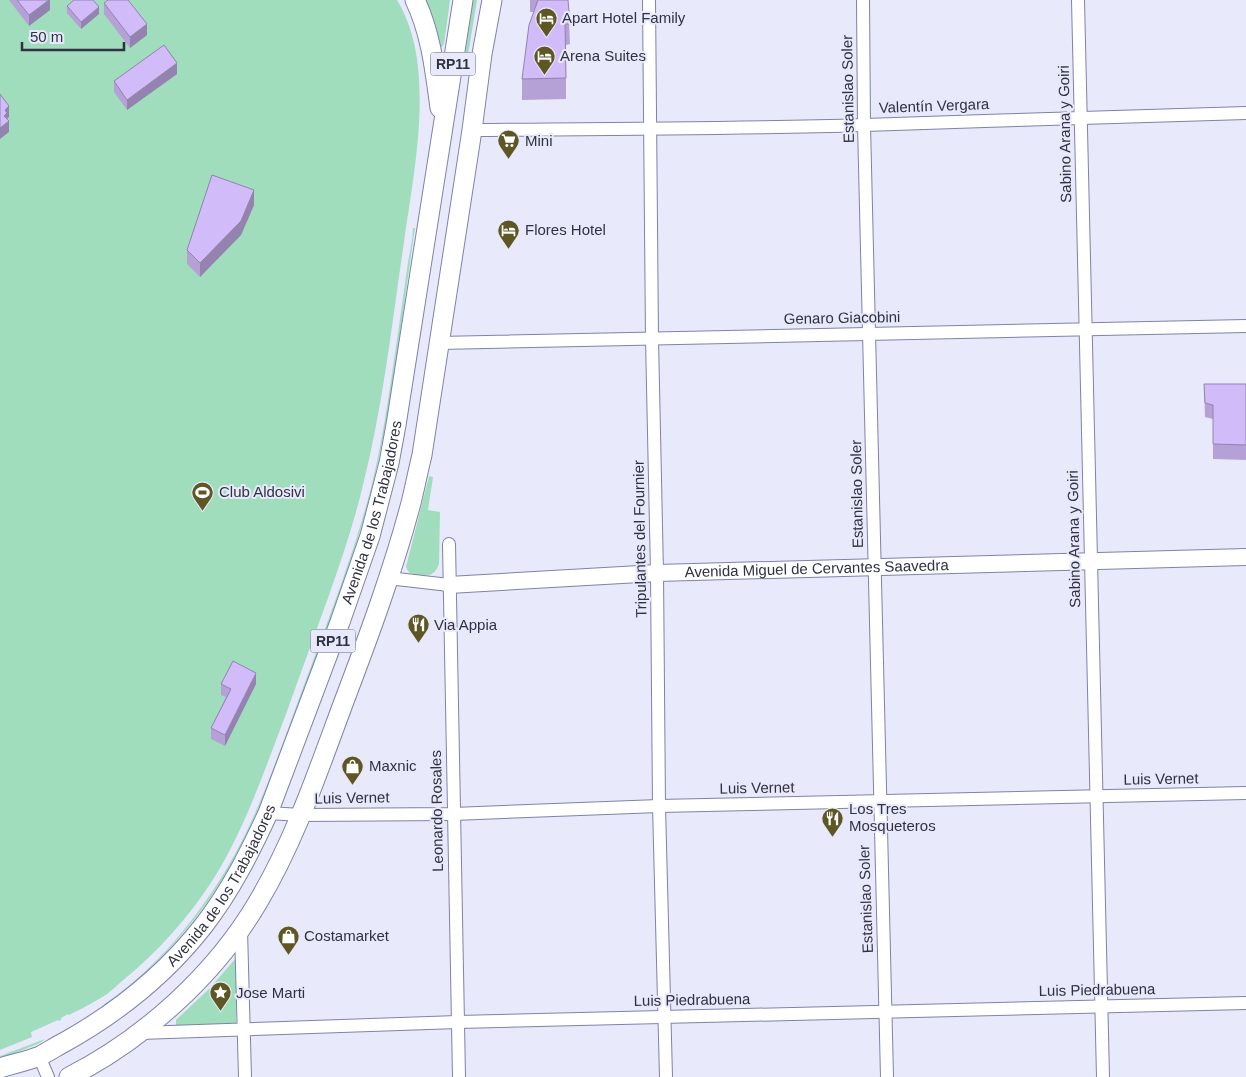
<svg xmlns="http://www.w3.org/2000/svg" width="1246" height="1077" font-family="Arial,sans-serif">
  <rect width="100%" height="100%" fill="#e8e9fb"/>
  <g fill="#9fddbd">
    <path d="M0 0H397C437 65 414 170 404 242 392 323 383 406 363 485 354 523 341 561 328 598 314 636 300 675 286 714 265 769 245 828 214 878 189 917 157 953 121 982 114 988 107 995 99 999 89 1005 79 1010 69 1015L68 1014 61 1018V1020L59 1021 58 1020 31 1032 32 1037 0 1050Z"/>
    <path d="M426 0H450L444 44 442 47 439 46 434 24Z"/>
    <path d="M473 0H477L468 55 467 56 465 55Z"/>
    <path d="M413 228H415C402 315 393 403 372 488 354 561 324 635 298 705 273 772 250 842 208 901 193 922 176 942 158 960 149 970 113 1004 102 1006 149 974 189 929 219 881 254 827 275 764 297 704 323 633 352 561 371 488 384 435 391 380 399 326 402 305 405 284 408 262 410 251 413 239 413 228Z"/>
    <path d="M429 476 433 477 428 510 440 512 439 564C434 579 423 576 410 573L408 571 406 567Z"/>
    <path d="M236 958V1025L173 1028 176 1025V1020L210 988Z"/>
    <path d="M45 1039 40 1043 0 1059V1056Z"/>
  </g>
  <g fill="none" stroke-linecap="round" stroke-linejoin="round">
    <defs>
      <g id="street">
        <path d="M649 0 652 339 657 573 659 806 666 1077"/>
        <path d="M863 0 864 125 887 1077"/>
        <path d="M1078 0 1103 1077"/>
        <path d="M472 130C603 129 734 129 865 125 992 121 1119 116 1246 113"/>
        <path d="M439 343 1246 326"/>
        <path d="M449 544 459 1077"/>
        <path d="M388 578 449 585"/>
        <path d="M268 813 301 815 453 814 659 806 1246 793"/>
        <path d="M241 930 245 1077"/>
        <path d="M140 1033 458 1022 1246 1003"/>
        <path d="M39 1056 48 1077"/>
      </g>
      <g id="secondary">
        <path id="s1" d="M449 585 657 573 1246 557"/>
      </g>
      <g id="primary">
        <path d="M415 0C431 33 435 71 440 108"/>
        <path id="s2" d="M0 1068C13 1064 27 1061 40 1056 48 1052 55 1047 63 1043 117 1013 166 974 204 925 231 890 250 852 268 813L340 622 370 536 389 463 396 425 463 0"/>
        <path d="M69 1077C144 1039 215 975 258 902 295 840 318 771 343 704 368 638 393 571 411 503 415 487 418 471 422 455L472 130 482 54 492 0"/>
      </g>
    </defs>
    <use href="#street" stroke="#7f82a9" stroke-width="14"/>
    <use href="#secondary" stroke="#7f82a9" stroke-width="18"/>
    <use href="#primary" stroke="#7f82a9" stroke-width="21"/>
    <use href="#street" stroke="#fff" stroke-width="12"/>
    <use href="#secondary" stroke="#fff" stroke-width="16"/>
    <use href="#primary" stroke="#fff" stroke-width="19"/>
  </g>
  <g fill="#b5a1d6">
    <path d="M9 0H50V10L29 26Z"/>
    <path d="M530 0H568L570 44 566 45V99L522 100V79L534 12H530Z"/>
    <path d="M104 3 147 35 130 48 104 14Z"/>
    <path d="M67 6 99 14 81 29 67 13Z"/>
    <path d="M177 74 127 110 114 92V81Z"/>
    <path d="M254 205 241 235 200 277 187 264V250Z"/>
    <path d="M1204 384H1246V460L1213 459V419L1205 417Z"/>
    <path d="M221 684H256L225 746 211 739V728L226 697 221 695Z"/>
  </g>
  <g fill="#9383ae">
    <path d="M49 0H50V10L29 26V15Z"/>
    <path d="M99 7V14L81 29V22Z"/>
    <path d="M147 24V35L130 48V37Z"/>
    <path d="M177 63V74L127 110V100Z"/>
    <path d="M9 106V117L7 119V122L9 121V132L0 139V128L5 110Z"/>
    <path d="M254 190V205L241 235 200 277V263Z"/>
    <path d="M256 673V684L225 746V735Z"/>
  </g>
  <g fill="#d2bbf9" stroke="#9383ae">
    <path d="M17 0H49L29 15Z"/>
    <path d="M74 0H93L99 7 81 22 67 6Z"/>
    <path d="M108 0H128L147 24 130 37 104 3Z"/>
    <path d="M538 0H568L570 24H565L566 78 522 79 529 25Z"/>
    <path d="M164 45 177 63 127 100 114 81Z"/>
    <path d="M0 94 9 106 5 110 7 113 4 116 9 121 0 128Z"/>
    <path d="M212 175 254 190 241 221 200 263 187 250Z"/>
    <path d="M1204 384H1246V445L1213 444V405L1205 403Z"/>
    <path d="M233 661 256 673 225 735 211 728 231 689 221 684Z"/>
  </g>
  <defs>
    <symbol id="hotel-pin" viewBox="-11 -11 22 30"><path d="M0 17L-7.5 6A9.5 9.5 0 1 1 7.5 6Z" fill="#5e5724" stroke="#e8e9fb"/><path d="M-6-4.5h1.5V1H6V5H4.5V3h-9V5H-6ZM-4 0a1.8 1.8 0 1 1 3.6 0ZM.5 0V-2.5h3Q6-2.5 6 0Z" fill="#fff"/></symbol>
    <symbol id="supermarket-pin" viewBox="-11 -11 22 30"><path d="M0 17L-7.5 6A9.5 9.5 0 1 1 7.5 6Z" fill="#5e5724" stroke="#e8e9fb"/><path d="M-6-5.5h2.5l.6 2H6L4.5 2H-2.5L-4.4-4H-6ZM-1.5 3.2a1.3 1.3 0 1 0 .1 0ZM3 3.2a1.3 1.3 0 1 0 .1 0Z" fill="#fff"/></symbol>
    <symbol id="stadium-pin" viewBox="-11 -11 22 30"><path d="M0 17L-7.5 6A9.5 9.5 0 1 1 7.5 6Z" fill="#5e5724" stroke="#e8e9fb"/><path d="M0-5a6.5 5 0 1 0 0 10a6.5 5 0 1 0 0-10ZM-3.5-1.8h7v3.6h-7Z" fill="#fff"/></symbol>
    <symbol id="restaurant-pin" viewBox="-11 -11 22 30"><path d="M0 17L-7.5 6A9.5 9.5 0 1 1 7.5 6Z" fill="#5e5724" stroke="#e8e9fb"/><path d="M-5-6h1v4h1v-4h1v4h1v-4h1v5L-1.5 .5V6h-2V.5L-5-1ZM5-6V6H3V1.5H1.5Q1.5-4 5-6Z" fill="#fff"/></symbol>
    <symbol id="shop-pin" viewBox="-11 -11 22 30"><path d="M0 17L-7.5 6A9.5 9.5 0 1 1 7.5 6Z" fill="#5e5724" stroke="#e8e9fb"/><path d="M-5-2.5h2.3a2.7 3.5 0 0 1 5.4 0H5L5.5 6h-11ZM-1.5-2.5h3a1.5 2.3 0 0 0-3 0Z" fill="#fff"/></symbol>
    <symbol id="sight-pin" viewBox="-11 -11 22 30"><path d="M0 17L-7.5 6A9.5 9.5 0 1 1 7.5 6Z" fill="#5e5724" stroke="#e8e9fb"/><path d="M0-6L1.8-2.2L6-1.7L2.9 1.2L3.7 5.4L0 3.3L-3.7 5.4L-2.9 1.2L-6-1.7L-1.8-2.2Z" fill="#fff"/></symbol>
  </defs>
  <g fill-rule="evenodd">
    <use href="#hotel-pin" x="534" y="6" width="25" height="34"/>
    <use href="#hotel-pin" x="532" y="44" width="25" height="34"/>
    <use href="#supermarket-pin" x="496" y="128" width="25" height="34"/>
    <use href="#hotel-pin" x="496" y="218" width="25" height="34"/>
    <use href="#stadium-pin" x="190" y="480" width="25" height="34"/>
    <use href="#restaurant-pin" x="406" y="612" width="25" height="34"/>
    <use href="#shop-pin" x="340" y="754" width="25" height="34"/>
    <use href="#restaurant-pin" x="820" y="806" width="25" height="34"/>
    <use href="#shop-pin" x="276" y="924" width="25" height="34"/>
    <use href="#sight-pin" x="208" y="980" width="25" height="34"/>
  </g>
  <g text-anchor="middle" stroke-width="4" stroke-linejoin="round" paint-order="stroke">
    <g fill="#e8e9fb" stroke="#676879" stroke-width="1">
      <rect x="430.5" y="52.5" width="45" height="23" rx="4"/>
      <rect x="310.5" y="629.5" width="45" height="23" rx="4"/>
    </g>
    <g font-size="14" font-weight="bold" fill="#303141">
      <text x="453" y="69">RP11</text>
      <text x="333" y="646">RP11</text>
    </g>
    <g font-size="15" fill="#303141" stroke="#e8e9fb" text-anchor="start">
      <text x="562" y="23">Apart Hotel Family</text>
      <text x="560" y="61">Arena Suites</text>
      <text x="525" y="146">Mini</text>
      <text x="525" y="235">Flores Hotel</text>
      <text x="219" y="497">Club Aldosivi</text>
      <text x="434" y="630">Via Appia</text>
      <text x="369" y="771">Maxnic</text>
      <text x="849" y="814">Los Tres<tspan x="849" dy="17">Mosqueteros</tspan></text>
      <text x="304" y="941">Costamarket</text>
      <text x="236" y="998">Jose Marti</text>
    </g>
    <g font-size="15" fill="#303141" stroke="#e8e9fb">
      <text transform="translate(848 89) rotate(-91)" y="5">Estanislao Soler</text>
      <text transform="translate(934 106) rotate(-2)" y="5">Valentín Vergara</text>
      <text transform="translate(1065 134) rotate(-91)" y="5">Sabino Arana y Goiri</text>
      <text transform="translate(842 318) rotate(-1)" y="5">Genaro Giacobini</text>
      <text transform="translate(857 494) rotate(-91)" y="5">Estanislao Soler</text>
      <text dy="5" stroke="none"><textPath href="#s2" startOffset="701">Avenida de los Trabajadores</textPath></text>
      <text transform="translate(640 539) rotate(-91)" y="5">Tripulantes del Fournier</text>
      <text transform="translate(1074 539) rotate(-91)" y="5">Sabino Arana y Goiri</text>
      <text dy="5" stroke="none"><textPath href="#s1" startOffset="368">Avenida Miguel de Cervantes Saavedra</textPath></text>
      <text transform="translate(1161 779) rotate(-1)" y="5">Luis Vernet</text>
      <text transform="translate(757 788) rotate(-1)" y="5">Luis Vernet</text>
      <text transform="translate(352 798) rotate(-1)" y="5">Luis Vernet</text>
      <text transform="translate(437 811) rotate(-91)" y="5">Leonardo Rosales</text>
      <text dy="5" stroke="none"><textPath href="#s2" startOffset="296">Avenida de los Trabajadores</textPath></text>
      <text transform="translate(866 899) rotate(-92)" y="5">Estanislao Soler</text>
      <text transform="translate(1097 990) rotate(-1)" y="5">Luis Piedrabuena</text>
      <text transform="translate(692 1000) rotate(-1)" y="5">Luis Piedrabuena</text>
    </g>
  </g>
  <path d="M22 42v8h102v-8" fill="none" stroke="#303141" stroke-width="2.5"/>
  <text x="30" y="42" font-size="15" fill="#303141" stroke="#e8e9fb" stroke-width="4" paint-order="stroke">50 m</text>
</svg>
